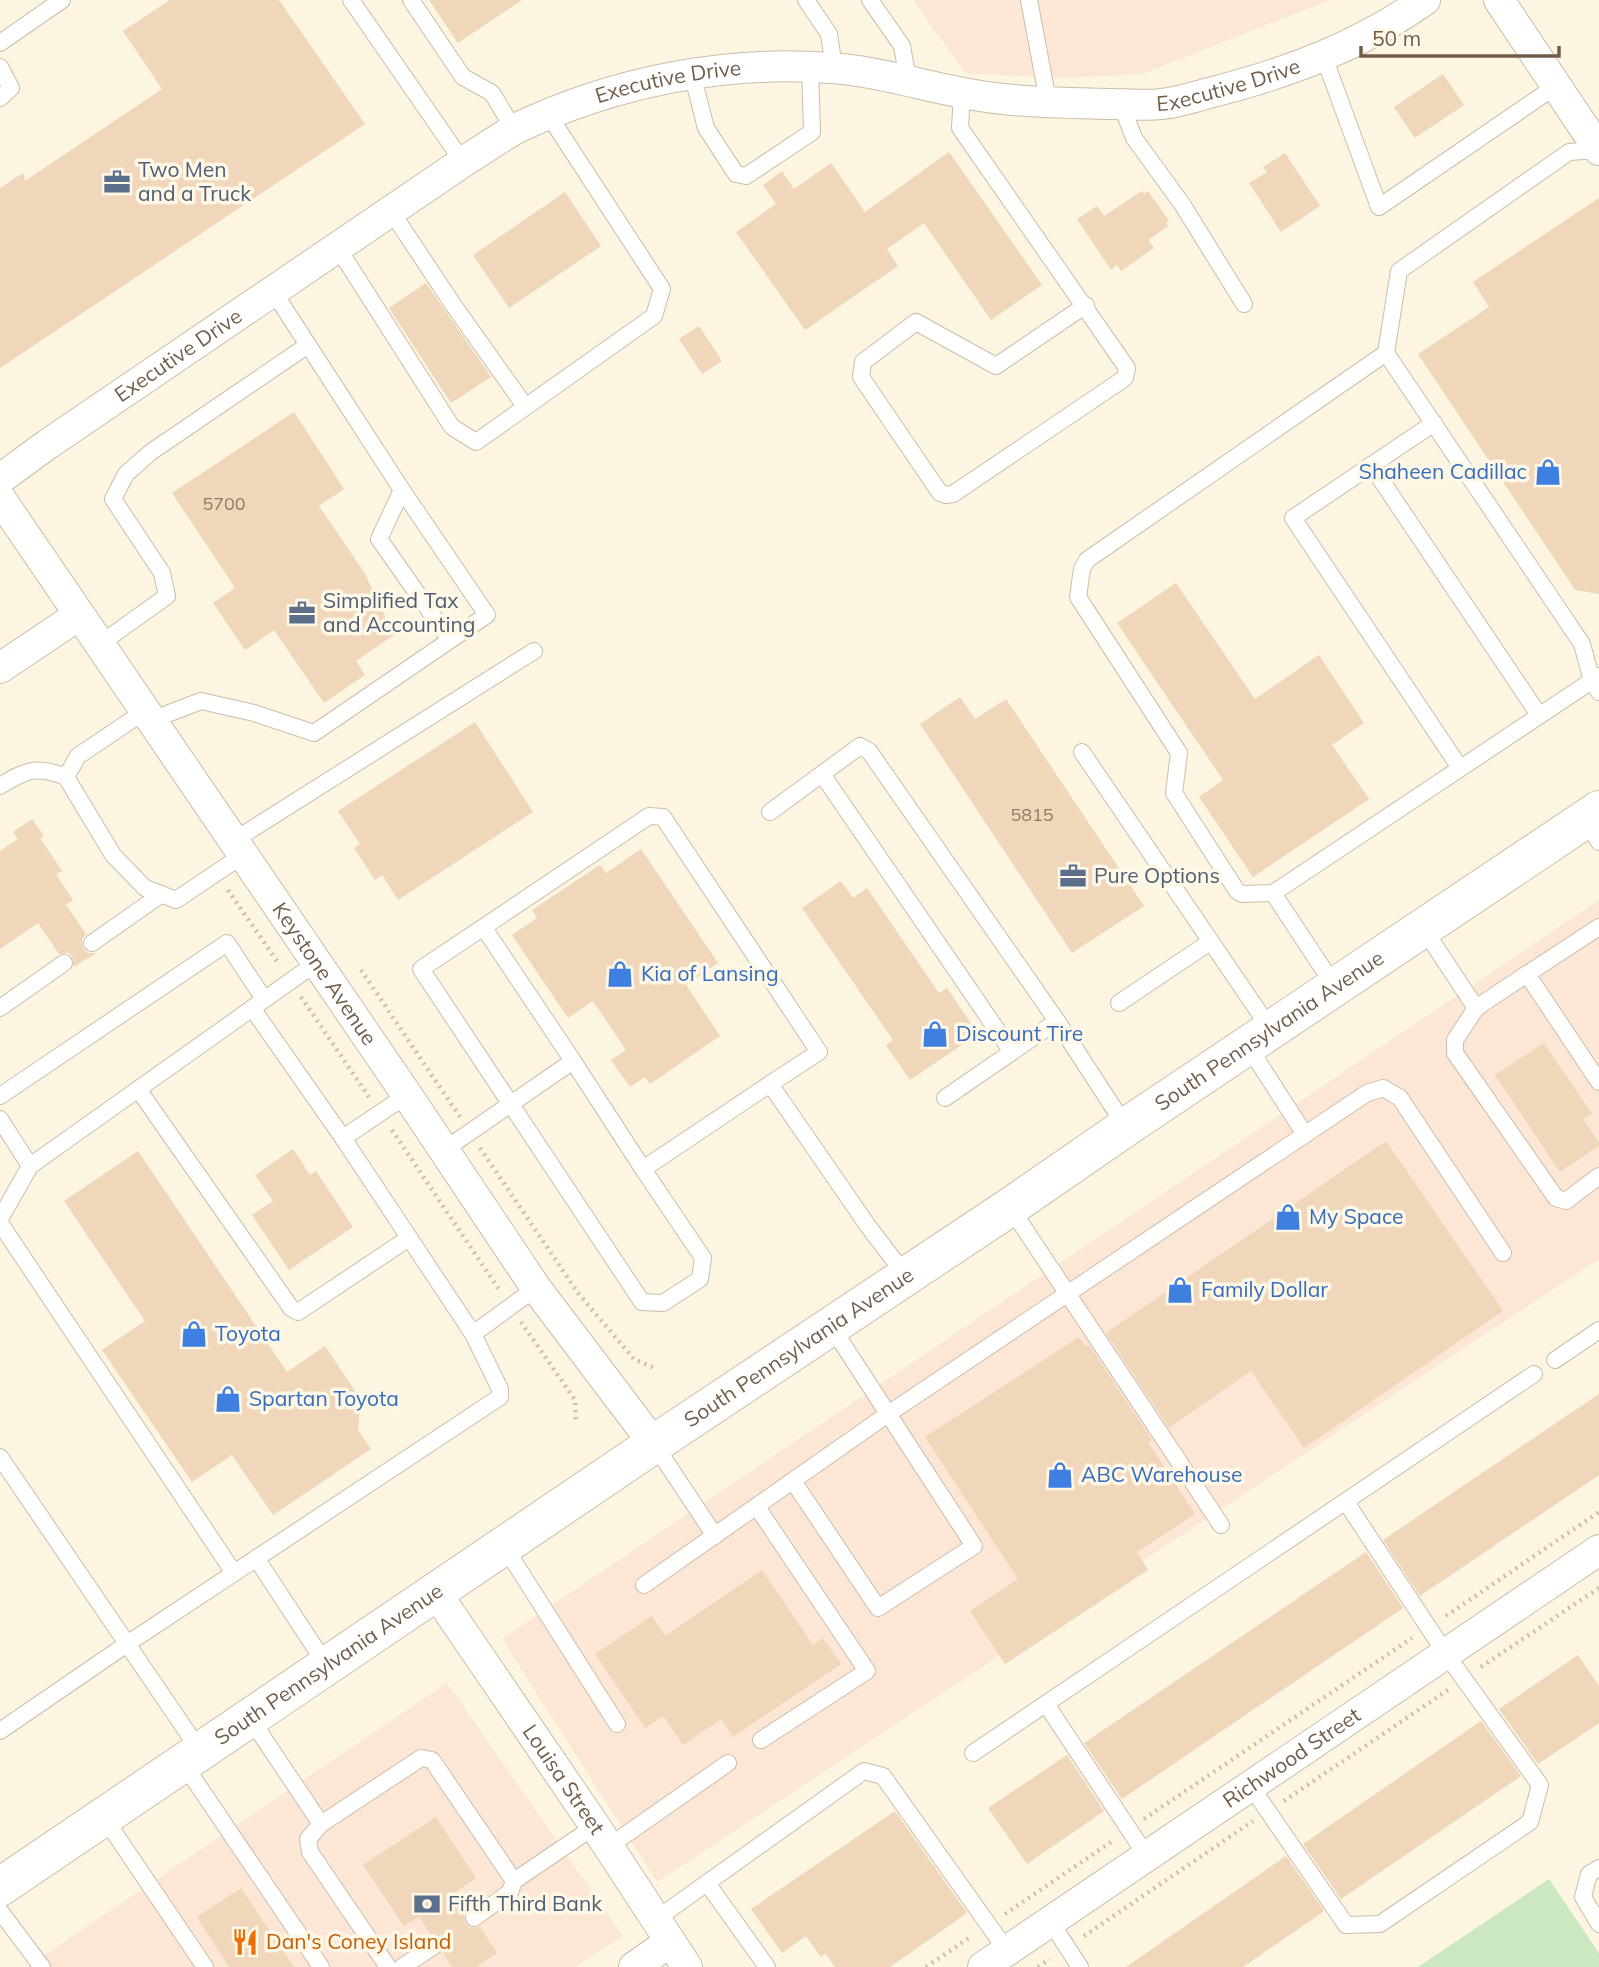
<svg xmlns="http://www.w3.org/2000/svg" width="1599" height="1967" font-family="Mulish,sans-serif">
  <rect width="100%" height="100%" fill="#fcf5e1"/>
  <g fill="#fce6d5">
    <path d="M913 0H1330L1142 74 1061 78 965 73Z"/>
    <path d="M1599 900V1259L657 1882 502 1639Z"/>
    <path d="M447 1683 623 1936 575 1967H27Z"/>
  </g>
  <path fill="#cce8c1" d="M1549 1879 1599 1953V1967H1418Z"/>
  <g fill="#f0d6ba">
    <path d="M170 0H279L365 124 0 368V188L23 173 25 181 162 89 123 31Z"/>
    <path d="M429 0H522L458 43Z"/>
    <path d="M1443 74 1464 105 1415 138 1394 107Z"/>
    <path d="M949 152 1042 285 991 320 924 223 887 249 898 266 805 330 736 232 776 204 763 185 782 171 794 189 831 163 865 212Z"/>
    <path d="M1285 153 1320 206 1281 232 1249 183 1267 172 1263 167Z"/>
    <path d="M1142 191 1144 194 1148 191 1169 221 1166 223 1168 226 1148 240 1154 248 1121 271 1117 265 1111 270 1077 219 1097 206 1104 216Z"/>
    <path d="M565 192 601 246 509 308 473 255Z"/>
    <path d="M1599 198V594L1575 590 1418 354 1489 307 1473 282Z"/>
    <path d="M426 283 491 377 451 403 389 308Z"/>
    <path d="M699 326 722 361 702 374 679 339Z"/>
    <path d="M294 412 344 489 319 506 364 572 394 635 356 661 365 675 324 703 274 630 245 650 213 603 235 588 172 493Z"/>
    <path d="M1176 583 1255 699 1319 655 1364 723 1332 745 1369 799 1253 877 1199 797 1223 780 1117 623Z"/>
    <path d="M960 697 975 719 1006 699 1144 906 1072 953 920 724Z"/>
    <path d="M475 722 533 812 398 900 382 875 375 880 354 848 360 844 338 811Z"/>
    <path d="M32 819 44 836 40 838 62 871 56 874 73 900 66 905 86 934 82 939 83 948 88 953H96L74 967 72 956 68 953 59 954 38 923 0 949V851L18 839 13 832Z"/>
    <path d="M641 849 718 963 686 985 720 1036 650 1084 645 1077 630 1087 611 1060 626 1050 593 1001 568 1018 512 935 537 918 532 910 600 865 606 873Z"/>
    <path d="M841 881 853 898 867 888 939 993 947 988 978 1034 910 1080 886 1045 893 1040 802 908Z"/>
    <path d="M1544 1043 1592 1114 1583 1119 1599 1143V1146L1560 1172 1495 1075Z"/>
    <path d="M1386 1141 1503 1311 1304 1448 1251 1371 1169 1428 1106 1333Z"/>
    <path d="M293 1149 310 1175 316 1171 353 1227 289 1270 252 1215 273 1201 255 1175Z"/>
    <path d="M138 1151 287 1372 325 1346 365 1406 360 1409 358 1430 371 1449 273 1515 232 1455 192 1482 102 1350 145 1321 64 1201Z"/>
    <path d="M1079 1337 1086 1347 1089 1345 1152 1440 1148 1442 1195 1514 1137 1552 1148 1570 1005 1664 970 1611 1018 1579 925 1437Z"/>
    <path d="M1599 1394V1475L1420 1596 1383 1540Z"/>
    <path d="M1366 1552 1403 1608 1122 1799 1084 1743Z"/>
    <path d="M762 1570 813 1645 823 1638 841 1664 733 1737 721 1719 683 1745 663 1716 645 1728 595 1654 652 1616 665 1636Z"/>
    <path d="M1578 1655 1599 1686V1723L1538 1764 1499 1709Z"/>
    <path d="M1481 1721 1521 1776 1341 1899 1303 1844Z"/>
    <path d="M1067 1755 1104 1811 1027 1864 988 1808Z"/>
    <path d="M895 1811 967 1913 890 1967H835L825 1953 821 1957 806 1936 782 1953 751 1909Z"/>
    <path d="M436 1817 476 1878 457 1891 468 1909 464 1914 465 1924 470 1928 480 1927 497 1953 476 1967H452L443 1953 447 1948 446 1939 441 1934 431 1935 419 1917 404 1926 363 1865Z"/>
    <path d="M1286 1856 1324 1911 1320 1914 1243 1967H1126Z"/>
    <path d="M241 1888 294 1967H229L197 1917Z"/>
  </g>
  <g fill="none" stroke-linecap="round" stroke-linejoin="round">
    <defs>
      <g id="service">
        <path d="M351 0 463 162"/>
        <path d="M411 0 463 77 492 93 514 130"/>
        <path d="M806 0 829 34 834 68"/>
        <path d="M870 0 902 46 908 79"/>
        <path d="M1029 0 1048 101"/>
        <path d="M0 43 62 0"/>
        <path d="M1324 57 1379 207 1556 86"/>
        <path d="M0 67 11 88 0 98"/>
        <path d="M692 73 706 128 736 174 746 176 812 132 810 67"/>
        <path d="M962 93 960 128 1127 368 1125 378 953 494 946 495 940 493 861 377 863 362 916 322 996 366 1086 305"/>
        <path d="M1121 104 1134 138 1182 204 1244 304"/>
        <path d="M1599 150 1569 152 1399 271 1386 353 1087 560 1082 569 1078 597 1179 753 1174 793 1237 891 1242 894 1273 893 1599 676"/>
        <path d="M391 211 454 306 525 406"/>
        <path d="M338 248 452 427 476 442 654 316 662 289 548 114"/>
        <path d="M1386 353 1582 644 1592 681 1599 692"/>
        <path d="M1434 423 1293 518 1460 768"/>
        <path d="M1371 465 1539 715"/>
        <path d="M402 490 379 539 450 640"/>
        <path d="M100 644 167 596 162 573 113 499 126 474 151 452 308 345 273 291"/>
        <path d="M145 711 78 756 66 777 113 855 145 888 176 900 243 855"/>
        <path d="M153 723 167 714 201 701 254 713 314 733 487 615 402 490 308 345"/>
        <path d="M1082 752 1271 1030"/>
        <path d="M822 774 1012 1052"/>
        <path d="M0 786C26 770 36 765 66 777"/>
        <path d="M770 812 860 746 869 751 1057 1021 1126 1127"/>
        <path d="M1585 819 1599 842"/>
        <path d="M233 841 534 651"/>
        <path d="M1273 893 1335 987"/>
        <path d="M484 928 573 1061"/>
        <path d="M1423 928 1476 1008"/>
        <path d="M92 943 162 894"/>
        <path d="M1527 974 1599 927"/>
        <path d="M1119 1003 1210 942"/>
        <path d="M0 1008 64 963"/>
        <path d="M252 1008 343 1138 473 1334"/>
        <path d="M1248 1046 1304 1133"/>
        <path d="M1599 1082 1527 974 1476 1008 1455 1040V1053L1556 1198 1566 1201 1599 1176"/>
        <path d="M138 1089 291 1308 298 1312 409 1238"/>
        <path d="M0 1096 227 943 264 999"/>
        <path d="M945 1098 1057 1021"/>
        <path d="M0 1119 30 1166"/>
        <path d="M343 1138 407 1095"/>
        <path d="M444 1150 573 1061 643 1169 770 1084 868 1226 906 1276"/>
        <path d="M643 1169 703 1258 700 1279 663 1303 642 1302 421 969 649 816 663 817 819 1052 770 1084"/>
        <path d="M1010 1207 1221 1525"/>
        <path d="M0 1219 30 1166 316 963"/>
        <path d="M0 1223 234 1573"/>
        <path d="M1555 1360 1599 1330"/>
        <path d="M654 1444 715 1536"/>
        <path d="M0 1457 200 1751"/>
        <path d="M793 1481 878 1608 974 1546 831 1326"/>
        <path d="M757 1507 867 1671 761 1740"/>
        <path d="M504 1546 617 1724"/>
        <path d="M256 1558 327 1666"/>
        <path d="M644 1585 888 1414 1367 1093 1383 1088 1400 1098 1503 1253"/>
        <path d="M1046 1704 1146 1855"/>
        <path d="M250 1718 321 1824 421 1758 432 1760 514 1881 595 1826"/>
        <path d="M0 1731 127 1644 500 1397V1389L473 1334 536 1288"/>
        <path d="M973 1753 1534 1374"/>
        <path d="M183 1763 321 1967"/>
        <path d="M1250 1785 1346 1925 1380 1924 1530 1822 1540 1785 1446 1654 1346 1502"/>
        <path d="M103 1816 205 1967"/>
        <path d="M321 1824 308 1839 310 1852 388 1967"/>
        <path d="M608 1847 728 1763"/>
        <path d="M1599 1868 1589 1874 1583 1897 1599 1924"/>
        <path d="M707 1883 767 1967"/>
        <path d="M0 1911 42 1967"/>
        <path d="M474 1918 510 1892 514 1881"/>
        <path d="M655 1920 864 1771 883 1776 1007 1951"/>
        <path d="M1050 1921 1080 1967"/>
        <path d="M402 1967 437 1944"/>
      </g>
      <g id="minor">
        <path d="M1499 0 1599 150"/>
        <path id="s1" d="M0 479 48 444 463 162C481 151 499 138 517 128 614 82 724 60 831 68 889 72 945 94 1003 99 1039 103 1077 103 1114 104 1129 104 1146 106 1161 104 1178 103 1196 96 1213 92 1291 72 1359 46 1425 0"/>
        <path id="s2" d="M0 498 407 1095 536 1288 654 1444"/>
        <path d="M0 668 79 615"/>
        <path id="s3" d="M436 1593 595 1826 687 1967"/>
        <path d="M634 1967 670 1942"/>
        <path id="s4" d="M983 1967 1599 1550"/>
      </g>
      <g id="secondary">
        <path id="s5" d="M0 1887 654 1444 1010 1207 1126 1127 1599 810"/>
      </g>
    </defs>
    <use href="#service" stroke="#ccbda9" stroke-width="18"/>
    <use href="#minor" stroke="#ccbda9" stroke-width="32"/>
    <use href="#secondary" stroke="#cfbea7" stroke-width="40"/>
    <g stroke="#d5ba9d" stroke-width="4.5" stroke-dasharray="2 5" stroke-linecap="butt">
      <path d="M228 890 279 964"/>
      <path d="M361 970 460 1117"/>
      <path d="M301 997 369 1097"/>
      <path d="M392 1130 500 1291"/>
      <path d="M480 1148 578 1293 634 1359 657 1369"/>
      <path d="M521 1322 575 1400 576 1423"/>
      <path d="M1446 1616 1599 1512"/>
      <path d="M1481 1667 1599 1588"/>
      <path d="M1284 1801 1448 1690"/>
      <path d="M1144 1819 1412 1638"/>
      <path d="M1005 1914 1114 1840"/>
      <path d="M1084 1936 1253 1821"/>
      <path d="M926 1967 972 1936"/>
      <path d="M1038 1967 1050 1959"/>
    </g>
    <use href="#service" stroke="#fff" stroke-width="16"/>
    <use href="#minor" stroke="#fff" stroke-width="30"/>
    <use href="#secondary" stroke="#fff" stroke-width="38"/>
  </g>
  <defs>
    <symbol id="office-bare" viewBox="-9 -9 18 18"><path d="M-6-3h4V-5.5h4V-3h4V5H-6ZM-1-4.5V-3h2v-1.5ZM-6 0V1H6V0Z" fill="#5c6f8a" stroke="#fff8e7" stroke-width="2.5" paint-order="stroke"/></symbol>
    <symbol id="shop-bare" viewBox="-9 -9 18 18"><path d="M-5-2.5h2.3a2.7 3.5 0 0 1 5.4 0H5L5.5 6h-11ZM-1.5-2.5h3a1.5 2.3 0 0 0-3 0Z" fill="#3f7fe0" stroke="#fff8e7" stroke-width="2.5" paint-order="stroke"/></symbol>
    <symbol id="bank-bare" viewBox="-9 -9 18 18"><path d="M-6-4H6V4H-6ZM0-2.3a2.3 2.3 0 1 0 0 4.6a2.3 2.3 0 1 0 0-4.6Z" fill="#5c6f8a" stroke="#fff8e7" stroke-width="2.5" paint-order="stroke"/></symbol>
    <symbol id="restaurant-bare" viewBox="-9 -9 18 18"><path d="M-5-6h1v4h1v-4h1v4h1v-4h1v5L-1.5 .5V6h-2V.5L-5-1ZM5-6V6H3V1.5H1.5Q1.5-4 5-6Z" fill="#e8710a" stroke="#fff8e7" stroke-width="2.5" paint-order="stroke"/></symbol>
  </defs>
  <g fill-rule="evenodd">
    <use href="#office-bare" x="98" y="163" width="38" height="38"/>
    <use href="#shop-bare" x="1529" y="453" width="38" height="38"/>
    <use href="#office-bare" x="283" y="594" width="38" height="38"/>
    <use href="#office-bare" x="1054" y="857" width="38" height="38"/>
    <use href="#shop-bare" x="601" y="955" width="38" height="38"/>
    <use href="#shop-bare" x="916" y="1015" width="38" height="38"/>
    <use href="#shop-bare" x="1269" y="1198" width="38" height="38"/>
    <use href="#shop-bare" x="1161" y="1271" width="38" height="38"/>
    <use href="#shop-bare" x="175" y="1315" width="38" height="38"/>
    <use href="#shop-bare" x="209" y="1380" width="38" height="38"/>
    <use href="#shop-bare" x="1041" y="1456" width="38" height="38"/>
    <use href="#bank-bare" x="408" y="1885" width="38" height="38"/>
    <use href="#restaurant-bare" x="226" y="1923" width="38" height="38"/>
  </g>
  <g text-anchor="middle" stroke-width="7" stroke-linejoin="round" paint-order="stroke">
    <g font-size="18" fill="#927b65">
      <text x="224" y="510">5700</text>
      <text x="1032" y="821">5815</text>
    </g>
    <g font-size="21" fill="#725d49" stroke="#fff8e7">
      <text dy="7" stroke="none"><textPath href="#s1" startOffset="1351">Executive Drive</textPath></text>
      <text dy="7" stroke="none"><textPath href="#s1" startOffset="784">Executive Drive</textPath></text>
      <text dy="7" stroke="none"><textPath href="#s1" startOffset="217">Executive Drive</textPath></text>
      <text dy="7" stroke="none"><textPath href="#s2" startOffset="576">Keystone Avenue</textPath></text>
      <text dy="7" stroke="none"><textPath href="#s5" startOffset="1531">South Pennsylvania Avenue</textPath></text>
      <text dy="7" stroke="none"><textPath href="#s5" startOffset="964">South Pennsylvania Avenue</textPath></text>
      <text dy="7" stroke="none"><textPath href="#s5" startOffset="397">South Pennsylvania Avenue</textPath></text>
      <text dy="7" stroke="none"><textPath href="#s4" startOffset="373">Richwood Street</textPath></text>
      <text dy="7" stroke="none"><textPath href="#s3" startOffset="226">Louisa Street</textPath></text>
    </g>
    <g font-size="21" fill="#4e5e75" stroke="#fff8e7" text-anchor="start">
      <text x="138" y="177">Two Men<tspan x="138" dy="24">and a Truck</tspan></text>
      <text x="323" y="608">Simplified Tax<tspan x="323" dy="24">and Accounting</tspan></text>
      <text x="1094" y="883">Pure Options</text>
      <text x="448" y="1911">Fifth Third Bank</text>
    </g>
    <g font-size="21" fill="#366cbe" stroke="#fff8e7" text-anchor="start">
      <text x="1527" y="479" text-anchor="end">Shaheen Cadillac</text>
      <text x="641" y="981">Kia of Lansing</text>
      <text x="956" y="1041">Discount Tire</text>
      <text x="1309" y="1224">My Space</text>
      <text x="1201" y="1297">Family Dollar</text>
      <text x="215" y="1341">Toyota</text>
      <text x="249" y="1406">Spartan Toyota</text>
      <text x="1081" y="1482">ABC Warehouse</text>
    </g>
    <g font-size="21" fill="#c56008" stroke="#fff8e7" text-anchor="start">
      <text x="266" y="1949">Dan's Coney Island</text>
    </g>
  </g>
  <path d="M1361 46v10h198v-10" fill="none" stroke="#725d49" stroke-width="3.5"/>
  <text x="1372" y="46" font-size="21" fill="#725d49" stroke="#fff8e7" stroke-width="5" paint-order="stroke">50 m</text>
</svg>
